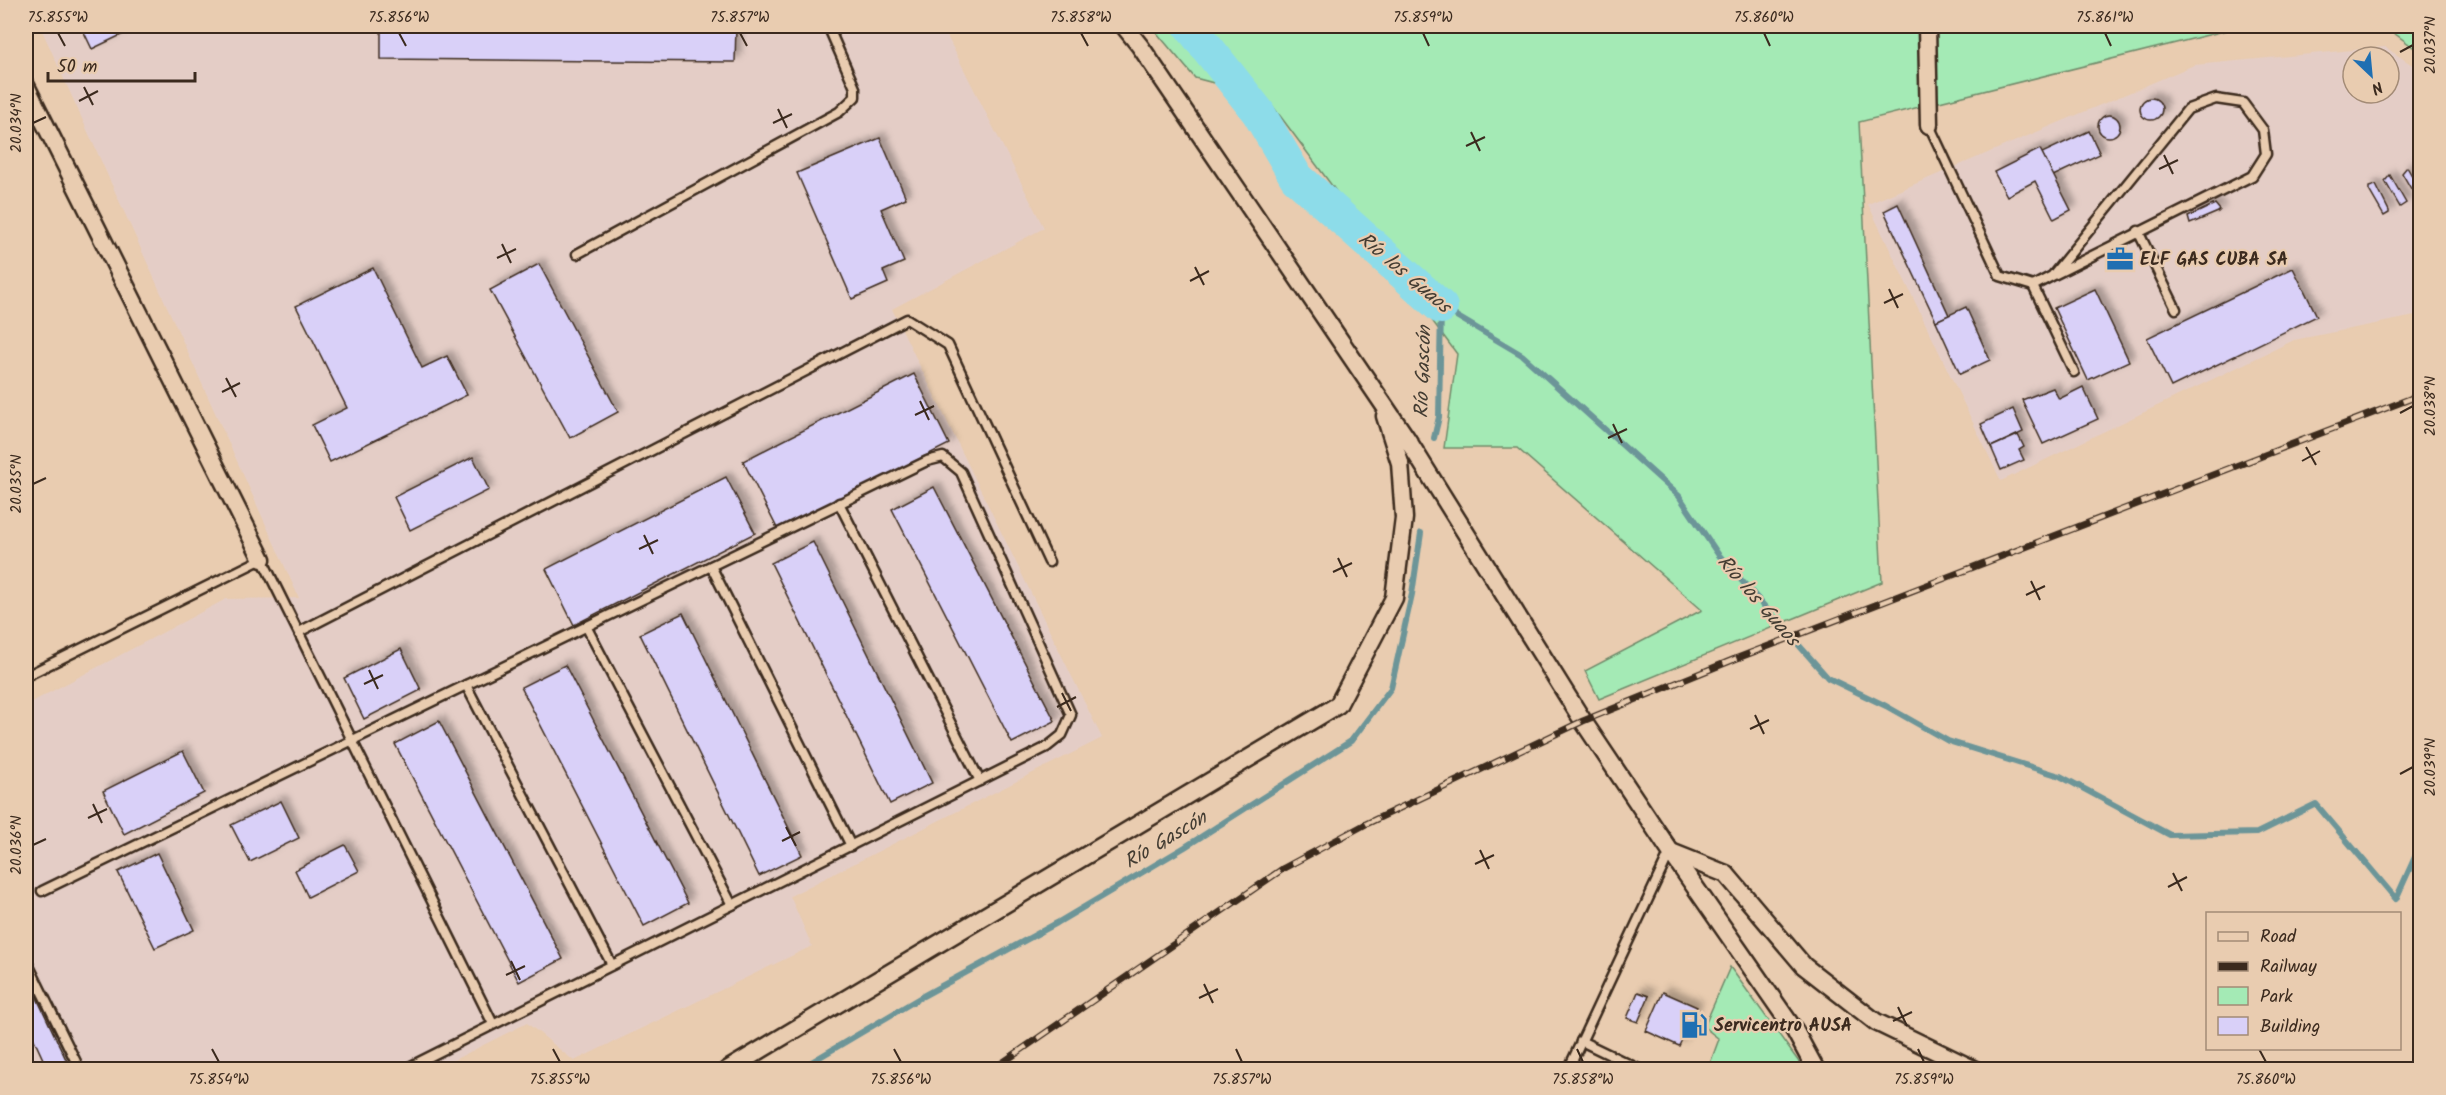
<svg xmlns="http://www.w3.org/2000/svg" width="2446" height="1095" font-family="Kalam,sans-serif">
  <defs>
    <filter id="shadow"><feDropShadow dx="5.5" dy="-5.5" stdDeviation="3" flood-color="#0004"/></filter>
  </defs>
  <rect width="100%" height="100%" fill="#e9ccb0"/>
  <filter id="ink" filterUnits="userSpaceOnUse"><feTurbulence type="fractalNoise" baseFrequency=".0167" numOctaves="2"/><feDisplacementMap in="SourceGraphic" scale="12" xChannelSelector="R" yChannelSelector="G"/><feConvolveMatrix kernelMatrix="1 2 1 2 8 2 1 2 1" color-interpolation-filters="sRGB"/></filter>
  <g filter="url(#ink)">
    <g fill="#e4cdc6" fill-rule="evenodd">
      <path d="M40 26H942L1044 228 892 309 1102 738 790 896 812 946 574 1061 527 1023 436 1069 26 1070V705L226 599 299 598Z"/>
      <path d="M2385 47 2420 70V315L2294 340 2001 481 1868 204 2194 65ZM2353 57H2389V93H2353Z"/>
    </g>
    <g fill="#a4eab5" stroke="#708a6a" stroke-width="1.5">
      <path d="M1151 26H2420V52L2391 31 2240 27 1859 122 1882 582 1599 699 1585 671 1702 610 1517 448H1444L1457 354 1266 97 1195 78Z"/>
      <path d="M1730 967 1804 1069H1708L1719 1039 1704 1027Z"/>
    </g>
    <g fill="none" stroke-linecap="round" stroke-linejoin="round">
      <g stroke="#6c9598" stroke-width="6">
        <path d="M1434 438 1439 417 1441 307 1522 355 1679 496 1718 554 1828 678 1886 706 1948 741 2060 776 2170 835 2257 833 2316 804 2396 899 2420 846"/>
        <path d="M798 1070 923 996 1057 923 1185 847 1351 741 1391 688 1412 594 1421 533"/>
      </g>
      <path stroke="#8ddce9" stroke-width="34" d="M1190 26 1258 112 1296 177 1441 307"/>
    </g>
    <g fill="#d9d0f8" stroke="#3b2a1e" stroke-width="1.5" filter="url(#shadow)">
      <path d="M81 26H140L92 49Z"/>
      <path d="M381 26H736L735 62 381 59Z"/>
      <circle cx="2151" cy="109" r="11"/>
      <circle cx="2109" cy="126" r="11"/>
      <path d="M2089 131 2100 154 2053 176 2042 153Z"/>
      <path d="M880 138 906 198 881 209 904 262 883 271 888 283 852 299 797 173Z"/>
      <path d="M2040 149 2071 210 2054 219 2035 181 2007 196 1994 172Z"/>
      <path d="M2420 161V175L2416 164Z"/>
      <path d="M2407 167 2420 190V197L2417 199 2402 173Z"/>
      <path d="M2390 175 2406 203 2400 207 2385 181Z"/>
      <path d="M2376 185 2389 211V213L2384 216 2369 190V187Z"/>
      <path d="M1898 204 1949 315 1936 321 1884 211Z"/>
      <path d="M2215 204 2220 210 2218 212 2190 224 2188 217Z"/>
      <path d="M539 264 618 412 570 438 490 290Z"/>
      <path d="M373 268 422 368 447 356 467 395 330 462 312 425 347 408 296 306Z"/>
      <path d="M2293 268 2317 316 2171 387 2147 338Z"/>
      <path d="M2095 289 2129 361 2088 380 2054 308Z"/>
      <path d="M1966 307 1990 360 1960 374 1936 321Z"/>
      <path d="M914 374 949 444 778 530 743 461Z"/>
      <path d="M2083 387 2098 419 2043 444 2022 400 2053 388 2059 399Z"/>
      <path d="M2013 409 2023 432 1991 447 1981 424Z"/>
      <path d="M2018 435 2024 447 2019 450 2024 460 2001 470 1991 447Z"/>
      <path d="M473 457 489 490 410 530 394 497Z"/>
      <path d="M726 477 755 533 574 625 546 569Z"/>
      <path d="M934 487 1055 721 1012 743 892 509Z"/>
      <path d="M813 542 932 783 890 804 771 563Z"/>
      <path d="M683 613 802 855 759 876 640 634Z"/>
      <path d="M401 649 421 690 364 719 344 678Z"/>
      <path d="M565 665 688 903 644 926 521 687Z"/>
      <path d="M439 721 563 959 519 982 395 744Z"/>
      <path d="M183 751 204 793 124 834 103 791Z"/>
      <path d="M281 801 299 838 250 862 231 825Z"/>
      <path d="M345 845 359 871 308 897 295 870Z"/>
      <path d="M157 853 194 930 155 948 118 872Z"/>
      <path d="M26 975 71 1070H48L26 1022Z"/>
      <path d="M1638 992 1649 996 1638 1022 1627 1018Z"/>
      <path d="M1663 992 1697 1007 1679 1046 1646 1031Z"/>
    </g>
    <g fill="none" stroke-linecap="round" stroke-linejoin="round">
      <defs>
        <g id="service">
          <path d="M1929 125 2000 276 2033 286 2052 276 2188 109 2216 99 2243 103 2263 130 2266 154 2252 176 2052 276"/>
          <path d="M2138 231 2176 309"/>
          <path d="M577 254 839 112 855 97V88L828 26"/>
          <path d="M2033 286 2074 372"/>
          <path d="M839 503 980 781"/>
          <path d="M711 566 851 846"/>
          <path d="M586 626 732 905"/>
          <path d="M299 632 907 319 948 345 1049 562"/>
          <path d="M26 676 262 559 493 1024"/>
          <path d="M466 685 612 965"/>
          <path d="M42 891 927 461 943 457 961 472 1071 715 1062 735 1047 747 403 1070"/>
          <path d="M26 960 80 1070"/>
          <path d="M1581 1041 1641 1070"/>
          <path d="M26 1069V1070"/>
          <path d="M1568 1070 1670 852"/>
        </g>
        <g id="minor">
          <path d="M1124 26 1140 46 1407 439 1583 721 1670 851 1795 1031 1816 1070"/>
          <path d="M1927 26 1929 125"/>
          <path d="M26 86 262 559"/>
          <path d="M1671 852 1726 874 1804 966 1876 1022 1975 1070"/>
          <path d="M727 1070 1338 705 1394 598 1404 518 1400 463 1385 416"/>
        </g>
      </defs>
      <use href="#service" stroke="#3b2a1e" stroke-width="13"/>
      <use href="#minor" stroke="#3b2a1e" stroke-width="21"/>
      <use href="#service" stroke="#e9ccb0" stroke-width="8"/>
      <use href="#minor" stroke="#e9ccb0" stroke-width="16"/>
      <defs>
        <path id="rail" d="M992 1070 1284 868 1366 824 1583 721 1735 659 2420 395"/>
      </defs>
      <use href="#rail" stroke="#3b2a1e" stroke-width="7"/>
      <use href="#rail" stroke="#e9ccb0" stroke-width="4.5" stroke-dasharray="14" stroke-linecap="butt"/>
    </g>
  </g>
  <path fill="none" stroke="#3b2a1e" stroke-width="2" d="M58 33 65 46M399 33 406 46M740 33 747 46M1081 33 1088 46M1423 33 1429 46M1764 33 1770 46M2105 33 2111 46M2400 52 2413 45M84 87 93 105M79 101 98 91M778 109 787 128M33 123 46 117M773 123 792 114M1471 132 1480 151M1466 146 1485 137M2164 155 2173 174M2159 169 2178 160M502 244 511 263M497 258 516 249M1195 267 1204 285M1190 281 1209 271M1889 289 1898 308M1884 303 1903 294M226 378 236 397M222 392 240 383M920 401 929 420M2400 413 2413 406M915 415 934 406M1613 424 1622 443M1608 438 1627 429M2306 447 2316 465M2302 461 2320 451M33 484 46 478M644 535 653 554M639 549 658 540M1338 558 1347 577M1333 572 1352 563M2031 581 2040 600M2026 595 2045 586M369 670 378 689M364 684 383 675M1062 693 1071 711M1057 707 1076 697M1755 715 1764 734M1750 729 1769 720M2400 774 2413 767M93 804 102 823M88 818 107 809M786 827 796 846M782 841 800 832M33 845 46 839M1480 850 1489 869M1475 864 1494 855M2173 873 2182 891M2168 887 2187 877M511 961 520 980M506 975 525 966M1204 984 1213 1003M1199 998 1218 989M1898 1007 1907 1026M1893 1021 1912 1012M212 1049 219 1062M553 1049 560 1062M894 1049 901 1062M1236 1049 1242 1062M1577 1049 1583 1062M1918 1049 1924 1062M2259 1049 2266 1062"/>
  <defs>
    <symbol id="office-bare" viewBox="-9 -9 18 18"><path d="M-6-3h4V-5.5h4V-3h4V5H-6ZM-1-4.5V-3h2v-1.5ZM-6 0V1H6V0Z" fill="#1f6fb2" stroke="#e9ccb0" stroke-width="2.5" paint-order="stroke"/></symbol>
    <symbol id="fuel-bare" viewBox="-9 -9 18 18"><path d="M-5.5-6h7V0h2V4h1.3V-2.5L3-4.5l.8-.8L6-3V5H2.5V1h-1V6h-7ZM-4.2-4.7v3.2H.2V-4.7Z" fill="#1f6fb2" stroke="#e9ccb0" stroke-width="2.5" paint-order="stroke"/></symbol>
  </defs>
  <g fill-rule="evenodd">
    <use href="#office-bare" x="2101" y="240" width="38" height="38"/>
    <use href="#fuel-bare" x="1675" y="1006" width="38" height="38"/>
  </g>
  <g text-anchor="middle" stroke-width="4.5" stroke-linejoin="round" paint-order="stroke">
    <g font-size="18" font-weight="bold" fill="#3b2a1e" stroke="#e9ccb0" text-anchor="start">
      <text x="2140" y="265">ELF GAS CUBA SA</text>
      <text x="1714" y="1031">Servicentro AUSA</text>
    </g>
    <g font-size="20" font-style="italic" fill="#433c32" stroke="#e9ccb0">
      <text transform="translate(1405 272) rotate(40)" y="7">Río los Guaos</text>
      <text transform="translate(1422 372) rotate(-88)" y="7">Río Gascón</text>
      <text transform="translate(1759 600) rotate(49)" y="7">Río los Guaos</text>
      <text transform="translate(1165 839) rotate(-31)" y="7">Río Gascón</text>
    </g>
  </g>
  <rect width="2446" height="1095" fill="none" stroke="#e9ccb0" stroke-width="66"/>
  <rect x="2206" y="912" width="195" height="138" fill="#e9ccb0" stroke="#a38b76" stroke-width="1.5"/>
  <rect x="2218" y="932" width="30" height="9" fill="#e9ccb0" stroke="#a38b76" stroke-width="1.5"/>
  <text x="2260" y="942" font-size="18" fill="#3b2a1e">Road</text>
  <rect x="2218" y="962" width="30" height="9" fill="#3b2a1e" stroke="#a38b76" stroke-width="1.5"/>
  <text x="2260" y="972" font-size="18" fill="#3b2a1e">Railway</text>
  <rect x="2218" y="987" width="30" height="18" fill="#a4eab5" stroke="#a38b76" stroke-width="1.5"/>
  <text x="2260" y="1002" font-size="18" fill="#3b2a1e">Park</text>
  <rect x="2218" y="1017" width="30" height="18" fill="#d9d0f8" stroke="#a38b76" stroke-width="1.5"/>
  <text x="2260" y="1032" font-size="18" fill="#3b2a1e">Building</text>
  <g transform="translate(2371 75) rotate(154)"><circle r="28" fill="#e9ccb0" stroke="#a38b76" stroke-width="1.5"/>
  <path d="M0-4.5L10 22L0 15L-10 22Z" fill="#1f6fb2"/>
  <text y="-9" font-size="16" font-weight="bold" text-anchor="middle" fill="#3b2a1e">N</text>
  </g>
  <path d="M48 72v9h147v-9" fill="none" stroke="#3b2a1e" stroke-width="3"/>
  <text x="57" y="72" font-size="18" fill="#3b2a1e" stroke="#e9ccb0" stroke-width="4.5" paint-order="stroke">50 m</text>
  <rect x="33" y="33" width="2380" height="1029" fill="none" stroke="#3b2a1e" stroke-width="2"/>
  <g font-size="15" text-anchor="middle" fill="#3b2a1e">
    <text x="58" y="22">75.855°W</text>
    <text x="399" y="22">75.856°W</text>
    <text x="740" y="22">75.857°W</text>
    <text x="1081" y="22">75.858°W</text>
    <text x="1423" y="22">75.859°W</text>
    <text x="1764" y="22">75.860°W</text>
    <text x="2105" y="22">75.861°W</text>
    <text transform="translate(2430 45) rotate(-90)" y="5">20.037°N</text>
    <text transform="translate(16 123) rotate(-90)" y="5">20.034°N</text>
    <text transform="translate(2430 406) rotate(-90)" y="5">20.038°N</text>
    <text transform="translate(16 484) rotate(-90)" y="5">20.035°N</text>
    <text transform="translate(2430 767) rotate(-90)" y="5">20.039°N</text>
    <text transform="translate(16 845) rotate(-90)" y="5">20.036°N</text>
    <text x="219" y="1084">75.854°W</text>
    <text x="560" y="1084">75.855°W</text>
    <text x="901" y="1084">75.856°W</text>
    <text x="1242" y="1084">75.857°W</text>
    <text x="1583" y="1084">75.858°W</text>
    <text x="1924" y="1084">75.859°W</text>
    <text x="2266" y="1084">75.860°W</text>
  </g>
</svg>
